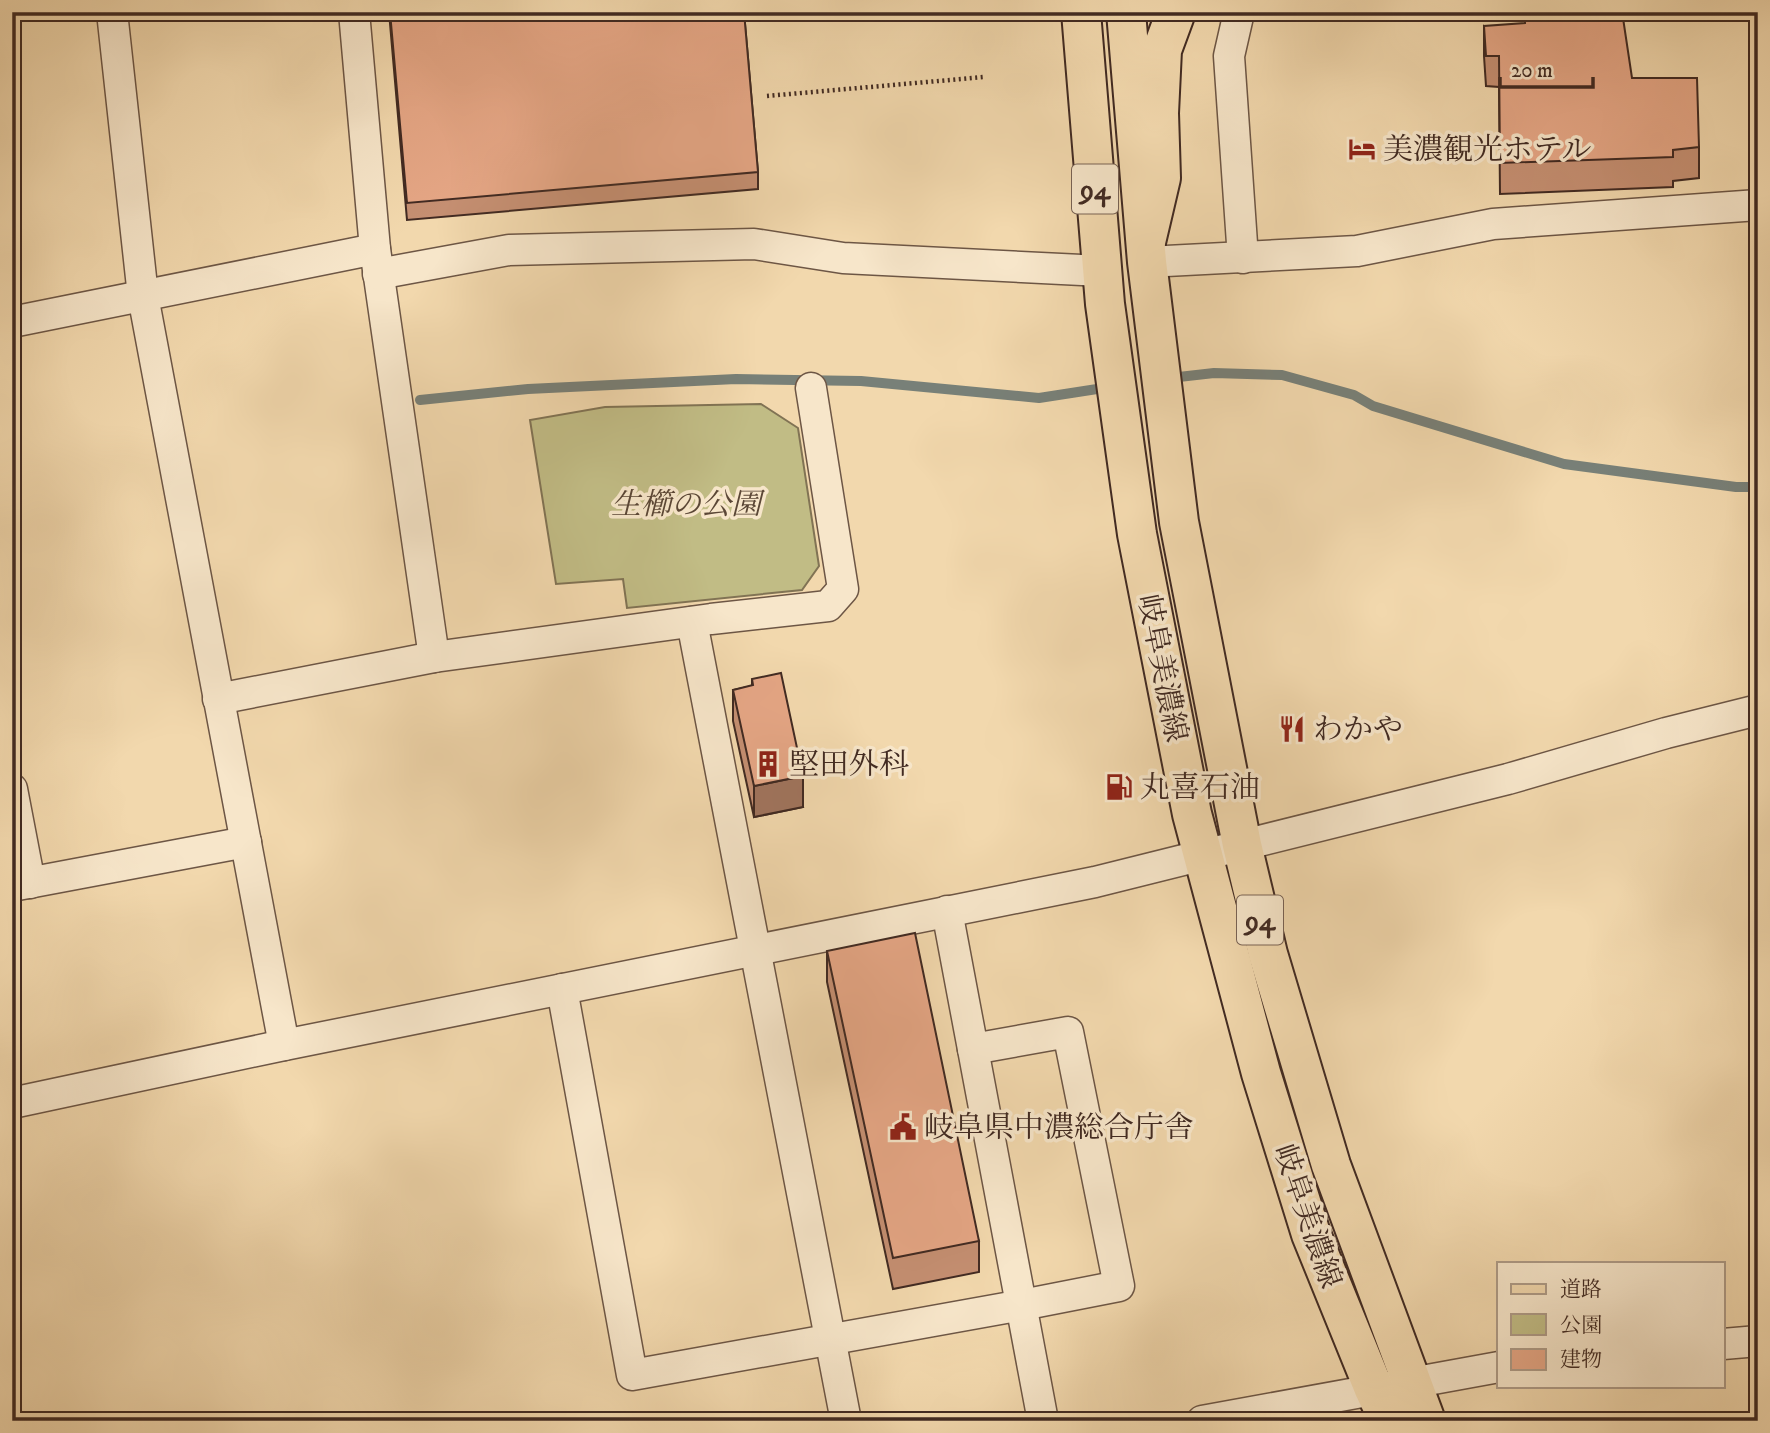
<svg xmlns="http://www.w3.org/2000/svg" width="1770" height="1433" font-family="'IM FELL DW Pica','Noto Serif JP',serif">
  <rect width="100%" height="100%" fill="#f2d8ad"/>
  <filter id="stains"><feTurbulence type="fractalNoise" baseFrequency=".00286" numOctaves="4"/><feColorMatrix values="0 0 0 0 .2 0 0 0 0 .09 0 0 0 0 .02 0 0 0 .5 -.17"/></filter>
  <radialGradient id="worn" r=".72"><stop offset=".6" stop-color="#630" stop-opacity="0"/><stop offset="1" stop-color="#630" stop-opacity=".3"/></radialGradient>
  <path fill="#c1bc85" stroke="#817354" stroke-width="2" d="M761 404 798 428 819 566 802 590 627 608 623 579 556 584 530 420 605 407Z"/>
  <g fill="none" stroke-linecap="round" stroke-linejoin="round">
    <g stroke="#788078" stroke-width="10">
      <path d="M1170 378 1214 373 1282 375 1354 395 1373 406 1564 464 1736 487H1758"/>
      <path d="M420 400 528 389 736 379 861 381 1039 398 1110 387"/>
    </g>
    <defs>
      <g id="minor">
        <path d="M112 12 143 296 284 1045"/>
        <path d="M354 12 375 249 434 657"/>
        <path d="M1239 12 1229 56 1243 258"/>
        <path d="M1147 262 1357 251 1493 224 1758 205"/>
        <path d="M378 274 509 250 754 244 843 258 1102 271"/>
        <path d="M12 322 375 249"/>
        <path d="M692 622 846 1421"/>
        <path d="M218 699 434 657 711 619 828 606 843 589 811 388"/>
        <path d="M12 789 30 883"/>
        <path d="M12 886 246 842"/>
        <path d="M947 911 1043 1421"/>
        <path d="M562 989 632 1375 1022 1305 1119 1286 1068 1032 973 1049"/>
        <path d="M12 1103 284 1045 1095 882 1508 779 1666 733 1758 710"/>
        <path d="M1723 1344 1758 1341"/>
        <path d="M1202 1421 1499 1367"/>
      </g>
      <g id="major">
        <path d="M1081 12 1105 304 1137 534 1192 814 1261 1073 1311 1234 1374 1389 1389 1421"/>
        <path d="M1126 12 1147 262 1179 522 1242 845 1268 954 1331 1165 1426 1421"/>
      </g>
      <path id="highway" d="M1146 242 1161 178 1159 113 1162 50 1176 12"/>
    </defs>
    <use href="#minor" stroke="#6d5645" stroke-width="33"/>
    <use href="#major" stroke="#412a22" stroke-width="42"/>
    <use href="#highway" stroke="#412a22" stroke-width="42"/>
    <path stroke="#412a22" stroke-width="4.5" stroke-dasharray="2 3.5" stroke-linecap="butt" d="M767 96 984 77"/>
    <use href="#minor" stroke="#f7e6ca" stroke-width="30"/>
    <use href="#major" stroke="#f2d8ad" stroke-width="38"/>
    <use href="#highway" stroke="#f2d8ad" stroke-width="38"/>
  </g>
  <g fill="#c58f72" stroke="#412a22" stroke-width="2">
    <path d="M389 12H744L758 172V189L407 220Z"/>
    <path d="M1484 26 1632 78 1699 147V178L1673 181V187L1500 194 1499 87 1486 86 1484 56Z"/>
    <path d="M752 679 803 807 754 817 733 721V690L752 686Z"/>
    <path d="M827 951 979 1241V1272L893 1289 827 982Z"/>
  </g>
  <path fill="#a0745d" stroke="#412a22" stroke-width="2" d="M803 776V807L754 817V786Z"/>
  <g fill="#e5a685" stroke="#412a22" stroke-width="2">
    <path d="M390 12H744L758 172 407 203Z"/>
    <path d="M1623 18 1632 78H1697L1699 147 1673 150V157L1500 163 1499 56H1486L1484 26 1525 23V19Z"/>
    <path d="M781 673 803 776 754 786 733 690 753 685 752 679Z"/>
    <path d="M915 933 979 1241 893 1258 827 951Z"/>
  </g>
  <defs>
    <symbol id="hotel-bare" viewBox="-9 -9 18 18"><path d="M-6-4.5h1.5V1H6V5H4.5V3h-9V5H-6ZM-4 0a1.8 1.8 0 1 1 3.6 0ZM.5 0V-2.5h3Q6-2.5 6 0Z" fill="#8f2418" stroke="#f7e6ca" stroke-width="2.5" paint-order="stroke"/></symbol>
    <symbol id="restaurant-bare" viewBox="-9 -9 18 18"><path d="M-5-6h1v4h1v-4h1v4h1v-4h1v5L-1.5 .5V6h-2V.5L-5-1ZM5-6V6H3V1.5H1.5Q1.5-4 5-6Z" fill="#8f2418" stroke="#f7e6ca" stroke-width="2.5" paint-order="stroke"/></symbol>
    <symbol id="building-bare" viewBox="-9 -9 18 18"><path d="M-4-6H4V6H1V3H-1V6H-4ZM-2.5-4.3h1.7v1.8h-1.7ZM.8-4.3h1.7v1.8H.8ZM-2.5-1h1.7V.8h-1.7ZM.8-1h1.7V.8H.8Z" fill="#8f2418" stroke="#f7e6ca" stroke-width="2.5" paint-order="stroke"/></symbol>
    <symbol id="fuel-bare" viewBox="-9 -9 18 18"><path d="M-5.5-6h7V0h2V4h1.3V-2.5L3-4.5l.8-.8L6-3V5H2.5V1h-1V6h-7ZM-4.2-4.7v3.2H.2V-4.7Z" fill="#8f2418" stroke="#f7e6ca" stroke-width="2.5" paint-order="stroke"/></symbol>
    <symbol id="civic-bare" viewBox="-9 -9 18 18"><path d="M-.6-6.5H3V-4.5H.6V-3L4-1V1h2V6H-6V1h2V-1L-.6-3ZM-1.2 2.5V6h2.4V2.5Z" fill="#8f2418" stroke="#f7e6ca" stroke-width="2.5" paint-order="stroke"/></symbol>
  </defs>
  <g fill-rule="evenodd">
    <use href="#hotel-bare" x="1343" y="130" width="38" height="38"/>
    <use href="#restaurant-bare" x="1273" y="710" width="38" height="38"/>
    <use href="#building-bare" x="749" y="745" width="38" height="38"/>
    <use href="#fuel-bare" x="1100" y="768" width="38" height="38"/>
    <use href="#civic-bare" x="884" y="1108" width="38" height="38"/>
  </g>
  <g text-anchor="middle" stroke-width="7" stroke-linejoin="round" paint-order="stroke">
    <g fill="#f7e6ca" stroke="#786254" stroke-width="2">
      <rect x="1072" y="164.5" width="46" height="49" rx="5"/>
      <rect x="1237" y="895.5" width="46" height="49" rx="5"/>
    </g>
    <g font-size="28" font-weight="bold" fill="#412a22">
      <text x="1095" y="199">94</text>
      <text x="1260" y="930">94</text>
    </g>
    <g font-size="30" fill="#412a22" stroke="#f7e6ca" text-anchor="start">
      <text x="1383" y="159">美濃観光ホテル</text>
      <text x="1313" y="739">わかや</text>
      <text x="789" y="774">堅田外科</text>
      <text x="1140" y="797">丸喜石油</text>
      <text x="924" y="1137">岐阜県中濃総合庁舎</text>
    </g>
    <g font-size="30" font-style="italic" fill="#5b4736" stroke="#f7e6ca">
      <text x="686" y="514">生櫛の公園</text>
    </g>
    <g font-size="30" fill="#412a22" stroke="#f7e6ca">
      <text transform="translate(1163 668) rotate(79)" y="10">岐阜美濃線</text>
      <text transform="translate(1308 1216) rotate(71)" y="10">岐阜美濃線</text>
    </g>
  </g>
  <rect width="1770" height="1433" fill="none" stroke="#f2d8ad" stroke-width="42"/>
  <rect x="14" y="14" width="1742" height="1405" fill="none" stroke="#412a22" stroke-width="3.5"/>
  <rect x="21" y="21" width="1728" height="1391" fill="none" stroke="#412a22" stroke-width="2"/>
  <rect x="1497" y="1262" width="228" height="126" fill="#f7e6ca" stroke="#ae9b87" stroke-width="2"/>
  <rect x="1511" y="1284" width="35" height="10" fill="#f2d8ad" stroke="#ae9b87" stroke-width="2"/>
  <text x="1560" y="1296" font-size="21" fill="#412a22">道路</text>
  <rect x="1511" y="1314" width="35" height="21" fill="#c1bc85" stroke="#ae9b87" stroke-width="2"/>
  <text x="1560" y="1332" font-size="21" fill="#412a22">公園</text>
  <rect x="1511" y="1349" width="35" height="21" fill="#e5a685" stroke="#ae9b87" stroke-width="2"/>
  <text x="1560" y="1366" font-size="21" fill="#412a22">建物</text>
  <path d="M1500 77v10h93v-10" fill="none" stroke="#412a22" stroke-width="3.5"/>
  <text x="1511" y="77" font-size="21" fill="#412a22" stroke="#f7e6ca" stroke-width="5" paint-order="stroke">20 m</text>
  <rect width="100%" height="100%" filter="url(#stains)"/>
  <rect width="100%" height="100%" fill="url(#worn)"/>
</svg>
